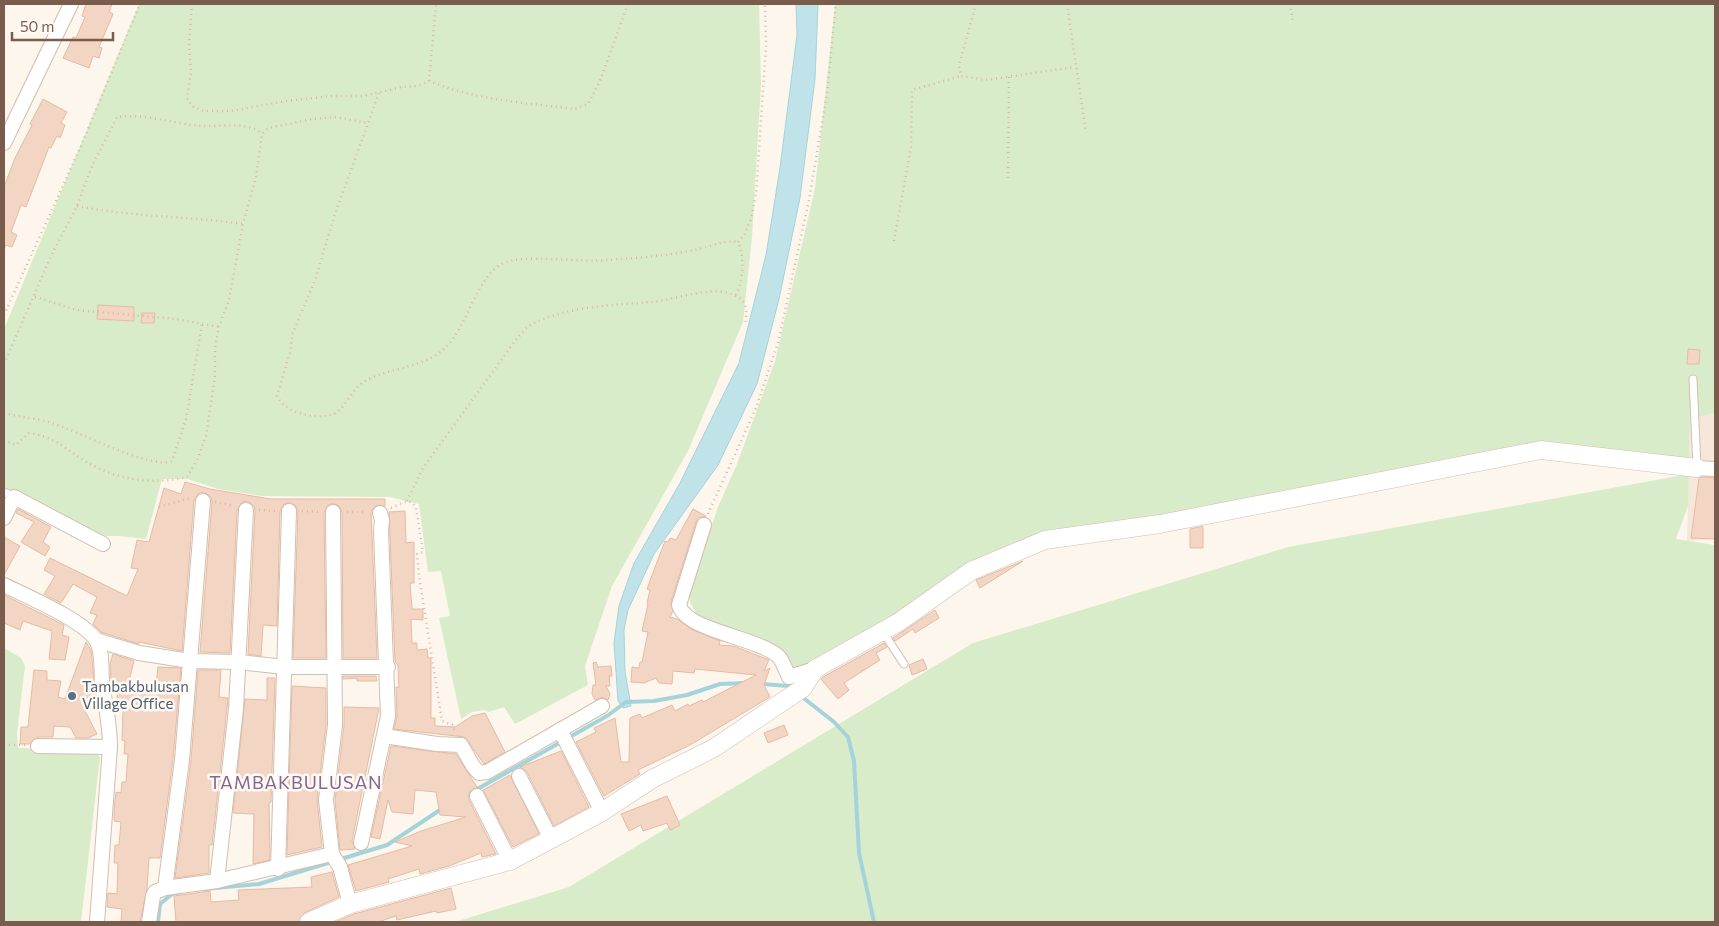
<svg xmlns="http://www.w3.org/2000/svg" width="1719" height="926" font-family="Commissioner,sans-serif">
  <rect width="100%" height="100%" fill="#fdf6ec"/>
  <path fill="#f5e8da" d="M1715 413V539L1687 541 1690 419Z"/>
  <g fill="#d8ecc9">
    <path d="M139 4H759L761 84 752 237 743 322 688 451 612 586 585 666 588 685 515 724 504 707 489 712 485 710 472 712 461 719 439 618 450 616 441 571 428 572 419 504 390 497 262 496 218 489 188 479H162L146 539 120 536H100L4 490V329Z"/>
    <path d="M835 4H1715V413L1690 419 1689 460 1616 453 1552 442 1473 455 1280 497 1043 535 809 670 792 672 781 650 697 615 690 602 689 591 718 507 737 464 775 361 815 188Z"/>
    <path d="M1689 474 1688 506 1676 539 1715 545V922H455L569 887 973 643 1288 547Z"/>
    <path d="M4 648 21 658 25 666 17 733 18 748 92 750 100 757 81 922H4Z"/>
  </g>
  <path fill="#bfe3e8" stroke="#a5d3da" d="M796 4H818L815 79 800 198 779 299 757 384 718 465 654 554 628 610 624 630 625 672 631 706 623 708 618 701 614 643 619 606 634 563 680 483 739 363 766 255 780 168 797 35Z"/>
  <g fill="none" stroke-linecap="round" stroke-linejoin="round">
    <g stroke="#a5d3da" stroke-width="4">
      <path d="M762 684 789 686 793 689"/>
      <path d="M801 696 834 722 848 737 854 761 859 853 874 922"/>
      <path d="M465 796 607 716 626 702 654 701 687 695 720 684 745 683"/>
      <path d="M205 889 259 884 387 845 443 808"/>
      <path d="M158 922 160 904 172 894 181 892"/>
    </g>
  </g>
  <g fill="#f3d5c3" stroke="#e6bba3">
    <path d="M86 4H112L109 12 113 14 99 47 102 48 99 58 93 56 89 68 63 58 73 37 76 38 85 17 82 16Z"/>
    <path d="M43 99 67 112 61 123 65 125 60 138 57 136 51 148 49 147 26 207 21 205 11 232 17 235 12 247 6 245 4 249V187L15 158 32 125 30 124Z"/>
    <path d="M98 305 134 307V321L97 319Z"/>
    <path d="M142 313H155L154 323H141Z"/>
    <path d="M1688 349 1700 350 1699 364H1687Z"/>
    <path d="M1702 477 1715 478V539L1691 538 1699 478Z"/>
    <path d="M185 482 210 489 271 499H385V506L377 505 371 511 377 658H343L342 512 340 507 333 503 328 505 324 512 326 658H293L298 511 296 506 290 502 284 504 280 511 277 626 263 625 261 656 248 654 255 510 254 506 247 501 242 502 237 510 230 653 200 652 212 502 211 497 204 492 199 493 194 500 182 651 139 642V644L101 632 93 624 97 615 90 613 97 597 73 584 61 603 44 594 55 576 44 570 50 558 127 596 138 569 131 568 137 540 149 542 164 488 181 494Z"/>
    <path d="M18 509 51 527 43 542 50 547 45 556 21 542 34 522 16 513Z"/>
    <path d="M693 509 706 516 698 518 696 522 671 602 673 611 670 617 677 619 691 629 720 641 719 645 734 646 769 660 764 671 770 668 764 685 770 697 690 745 638 770 640 774 604 796 576 742 596 732 594 728 615 718 621 762H629L630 718 640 714 642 718 672 705 675 711 688 704 689 706 702 700 703 702 756 675 695 669 694 673 673 671 672 684 659 683 656 678 644 683 631 682 632 667 639 668 640 662H642L648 632 642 631 648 604 647 603 650 590 647 589 651 578 665 541 668 542 670 538 676 540Z"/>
    <path d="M405 511 406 543 414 542V583H410L412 609H423V620L411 619 412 643H417V650L427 649 428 658H431V718H435V726L455 727 472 716 485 713 505 752 484 764 465 737 394 729 397 716 396 687H399L398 665 395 662 389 512Z"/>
    <path d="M1203 526V548H1190V529Z"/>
    <path d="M4 537 20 546 4 575Z"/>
    <path d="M1023 561 980 588 976 580Z"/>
    <path d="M4 595 64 625 62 635 69 637 65 660 49 659 52 631 23 621 20 630 4 623Z"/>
    <path d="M935 610 939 618 915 633 913 629 895 641 893 638Z"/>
    <path d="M86 642 91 650 97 709H84L97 734 88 738H76L70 727 54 726 53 737H38L30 744H20L21 727H28L34 670 47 671V680L61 681 58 697 65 699Z"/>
    <path d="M884 643 887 647 876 653 880 660 844 683 849 690 838 699 821 679 823 677Z"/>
    <path d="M113 654 134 661 127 689 155 693 158 667 181 668 173 759 160 858H149L147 889 140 922H121L122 909 107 907 108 893 117 894 118 863H114L115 845H119L121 822 114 821V809L116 792 121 793 122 782H126L128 754H124L125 741 122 740 123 710H116L118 684 111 681 110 664Z"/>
    <path d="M923 659 927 669 912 675 909 665Z"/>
    <path d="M596 662 598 667 611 666 612 676H609L610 686H606L610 694 608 700 602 697 595 700 592 694 593 685H596L593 663Z"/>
    <path d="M198 670H221L219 697 228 698 227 708 212 845H209V873L175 878 191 761Z"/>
    <path d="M343 676H376L377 681H357V678L343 679Z"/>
    <path d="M267 678H275L271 802 269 803 270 860 253 864 254 814 233 813 245 699 267 700Z"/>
    <path d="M292 686 326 688V725L317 799 322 847 287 855Z"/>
    <path d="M344 707 379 708 352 841 355 849 340 850 335 800 344 726Z"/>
    <path d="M784 725 788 735 768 743 764 733Z"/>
    <path d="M391 746 456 754 477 787 469 792V800L496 854 482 857 481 853 449 866 420 874 419 869 388 879 389 882 356 891 348 865 412 846 395 842 421 831 466 817 440 815 436 792 415 790 413 814 392 812 388 800 380 839 371 837Z"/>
    <path d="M561 751 589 807 554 826 527 772 520 767Z"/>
    <path d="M510 775 539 834 513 847 483 790Z"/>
    <path d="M667 796 680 825 670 830 667 823 643 831 641 825 629 831 621 814Z"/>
    <path d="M332 872 339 897 304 913 299 922H176L174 896 210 891 211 902 239 900 238 890 312 887 311 877Z"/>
    <path d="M451 888 456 909 437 913 436 911 397 920 396 916 378 922H335L354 914Z"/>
  </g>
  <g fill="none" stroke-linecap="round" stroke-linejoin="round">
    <defs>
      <g id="service">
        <path d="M1693 379 1697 467"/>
        <path d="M4 492 14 497"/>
        <path d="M883 632 904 664"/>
      </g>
      <g id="minor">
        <path d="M4 143 71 4"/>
        <path d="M1697 468 1715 469"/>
        <path d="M333 512 335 725 326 800 332 854 340 867 350 904"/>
        <path d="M4 518 14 497 103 544"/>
        <path d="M704 525 679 605C686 631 756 637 778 656 783 661 786 671 789 677L815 669"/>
        <path d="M4 585C26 596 83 620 96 640 103 651 101 670 102 682 105 705 110 722 110 747L97 922"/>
        <path d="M96 640 139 653 190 661 239 662 284 667H388"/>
        <path d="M560 730 602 812"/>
        <path d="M384 736 437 744 461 745 473 766 479 773 487 772 602 706"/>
        <path d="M38 746 110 747"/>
        <path d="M519 776 551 839"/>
        <path d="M477 796 510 861"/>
        <path d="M361 843 388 716 381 531 382 520 380 513"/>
        <path d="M278 869 289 511"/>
        <path d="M217 881 236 709 246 510"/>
        <path d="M165 888 182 760 203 501"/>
        <path d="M149 922 153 896 155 892 165 888 217 881 332 854"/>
      </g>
      <path id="tertiary" d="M309 922 350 904 510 861 602 812 652 779 714 748 803 688 815 669 899 622 971 571 1045 540 1160 524 1541 450 1697 468"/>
    </defs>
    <use href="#service" stroke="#d1beb0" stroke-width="9"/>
    <use href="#minor" stroke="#d1beb0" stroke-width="16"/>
    <use href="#tertiary" stroke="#d1beb0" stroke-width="19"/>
    <g stroke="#d9b8a5" stroke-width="2.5" stroke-dasharray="1 4" stroke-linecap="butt">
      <path d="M192 4 189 42 191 72 187 98 192 106 203 111H231L286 101 332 96H364L401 87 417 86 429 81C474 100 527 103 575 109L588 104 600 81 628 4"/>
      <path d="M976 4 959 65 961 76 986 80 1075 67"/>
      <path d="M1067 4 1086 133"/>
      <path d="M1290 4 1293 23"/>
      <path d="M429 81 436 4"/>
      <path d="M379 93 335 214 315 280 292 335 291 349 277 396C284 413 314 419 331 415 346 410 351 389 365 381 390 367 428 368 448 345 467 325 477 277 502 264 521 253 583 263 607 260 636 258 666 256 694 250 708 248 724 239 738 242"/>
      <path d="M1008 178 1009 77"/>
      <path d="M77 206C132 217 188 216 243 224"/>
      <path d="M894 241 911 147 912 90 961 76"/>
      <path d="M738 242 744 236 751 219 756 194 766 46 765 4"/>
      <path d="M736 295C743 281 745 257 738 242"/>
      <path d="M35 297 76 310 176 319 219 327"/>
      <path d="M4 315 81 146 140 4"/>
      <path d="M4 364 52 254 77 206 92 166 117 117C145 113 173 124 202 126 218 127 250 121 262 134"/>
      <path d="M4 413C19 417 34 418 49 422 76 430 150 470 172 461L186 419 202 324"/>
      <path d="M4 440 16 445 29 433C53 437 61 445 80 458 112 479 150 486 187 477L198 458 206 436 215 376V348L219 327 229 300 243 224 256 177 262 134 268 128 312 119 336 117 368 123"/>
      <path d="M407 501 423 468 515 341C521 334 526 327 534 323 571 306 612 305 651 302 675 300 716 283 738 297 748 303 747 314 745 324"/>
      <path d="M215 502 234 506"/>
      <path d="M159 507 190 498"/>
      <path d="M391 508 407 501 413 503 416 508 423 552 417 554 419 576 442 721 453 725 455 733"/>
      <path d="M259 510 276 511"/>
      <path d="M302 511 321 512"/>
      <path d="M347 512H366"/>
      <path d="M708 514 756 408 778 343 809 200 827 94 836 4"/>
      <path d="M4 745H27"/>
    </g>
    <use href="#service" stroke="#fff" stroke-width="7"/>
    <use href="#minor" stroke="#fff" stroke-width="14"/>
    <use href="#tertiary" stroke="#fff" stroke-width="18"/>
  </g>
  <circle fill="#5c6f8a" stroke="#fffaf3" stroke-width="2" cx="72" cy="696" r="5"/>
  <g text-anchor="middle" stroke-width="5" stroke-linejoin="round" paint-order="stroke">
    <g font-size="15" fill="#4e5e75" stroke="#fffaf3" text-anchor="start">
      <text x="82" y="692">Tambakbulusan<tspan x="82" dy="17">Village Office</tspan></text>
    </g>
    <g font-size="18" letter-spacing="1" fill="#846695" stroke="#fffaf3">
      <text x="296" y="789">TAMBAKBULUSAN</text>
    </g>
  </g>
  <rect width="1719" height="926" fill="none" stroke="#7a5c4d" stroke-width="10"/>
  <path d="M12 32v8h101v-8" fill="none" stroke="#7a5c4d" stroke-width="2.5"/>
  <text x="20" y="32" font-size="15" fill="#7a5c4d" stroke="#fffaf3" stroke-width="4" paint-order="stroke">50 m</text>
</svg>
